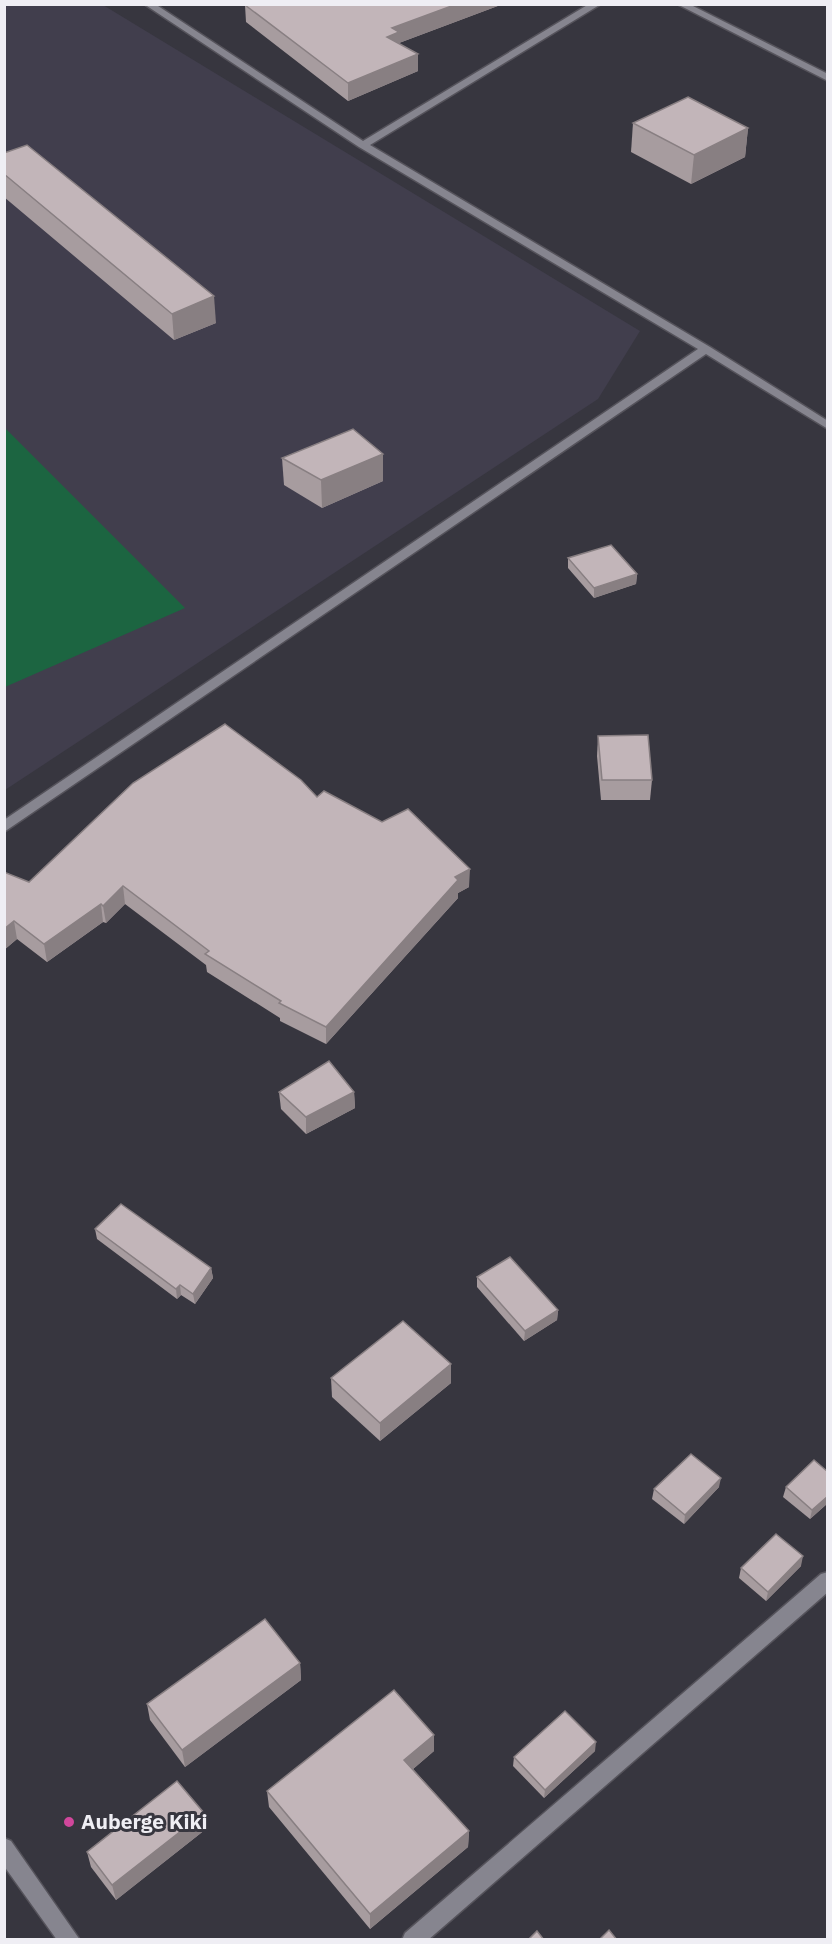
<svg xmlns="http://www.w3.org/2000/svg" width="832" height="1944" font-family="'IBM Plex Sans',sans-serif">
  <rect width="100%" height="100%" fill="#37363f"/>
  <path fill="#413e4d" d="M5 5H103L640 331 598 399 5 790Z"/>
  <path fill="#1c6541" d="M5 428 185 608 5 687 4 428Z"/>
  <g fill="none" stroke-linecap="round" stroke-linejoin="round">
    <defs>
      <g id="street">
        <path d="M144 4H155L363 141 589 4H601L370 145 710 347 828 421V429L706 354 4 832V820L698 349 359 147Z"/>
        <path d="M677 4H689L828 74V81Z"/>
        <path d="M828 1572V1592L428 1940H402L405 1933 821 1574Z"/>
        <path d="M4 1838 11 1841 80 1940H57L4 1866Z"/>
      </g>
    </defs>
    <use href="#street" stroke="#55535b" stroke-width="3"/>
    <use href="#street" fill="#86858f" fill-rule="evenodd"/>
  </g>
  <g fill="#a79c9f">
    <path d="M503 4 399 43 418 71 348 101 246 22 245 5Z"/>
    <path d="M633 123 748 128 745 157 691 184 631 152Z"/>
    <path d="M4 153 216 323 174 340 4 197Z"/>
    <path d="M282 458 383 481 322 508 284 485Z"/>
    <path d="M568 558 637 574 636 584 594 598 568 568Z"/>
    <path d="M598 736 652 780 650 800H601L597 756Z"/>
    <path d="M317 797 469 887 458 893V898L326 1044 280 1021V1018L207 972 206 965 125 904 106 923 103 922 47 962 17 939 4 950V872L29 882Z"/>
    <path d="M279 1092H354L355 1108 306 1134 281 1109Z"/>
    <path d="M95 1229 211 1268 213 1278 195 1304 181 1295 177 1299 97 1239Z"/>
    <path d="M477 1277 558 1310 557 1320 524 1341 477 1287Z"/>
    <path d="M331 1378 451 1383 380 1441 332 1397Z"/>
    <path d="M828 1472V1503L810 1519 783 1497 786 1487Z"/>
    <path d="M719 1487 684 1524 652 1499 654 1489Z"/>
    <path d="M801 1566 766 1601 739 1578 741 1568Z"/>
    <path d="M300 1663 301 1680 185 1767 150 1720 147 1704Z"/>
    <path d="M434 1735V1751L413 1769 469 1831 468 1847 370 1929 269 1807 267 1791Z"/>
    <path d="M595 1751 544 1798 513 1766 514 1757Z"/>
    <path d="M204 1813 206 1829 116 1900 91 1867 87 1852Z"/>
  </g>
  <g fill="#887f82">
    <path d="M457 4H503L399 43V49L387 37 392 28Z"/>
    <path d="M418 54V71L348 101V83Z"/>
    <path d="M748 128 745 157 691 184 694 155Z"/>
    <path d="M214 296 216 323 174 340 172 314Z"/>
    <path d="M383 454V481L322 508 321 480Z"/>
    <path d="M637 574 636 584 594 598V588Z"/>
    <path d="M470 869 469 887 458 893V898L326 1044V1027L455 877Z"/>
    <path d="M123 886 125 904 106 923 103 906Z"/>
    <path d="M101 904 103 922 47 962 44 944Z"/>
    <path d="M14 921 17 939 4 950V929Z"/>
    <path d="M354 1092 355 1108 306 1134V1117Z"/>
    <path d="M211 1268 213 1278 195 1304 193 1294Z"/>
    <path d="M180 1285 181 1295 177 1299 176 1289Z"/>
    <path d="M558 1310 557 1320 524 1341 525 1331Z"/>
    <path d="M451 1364V1383L380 1441V1423Z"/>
    <path d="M721 1478 719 1487 684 1524 685 1515Z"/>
    <path d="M828 1496V1503L810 1519 812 1510Z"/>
    <path d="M803 1556 801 1566 766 1601 768 1592Z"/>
    <path d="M300 1663 301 1680 185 1767 182 1750Z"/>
    <path d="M434 1735V1751L405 1776 404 1760Z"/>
    <path d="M596 1742 595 1751 544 1798 545 1790Z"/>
    <path d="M204 1813 206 1829 116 1900 112 1885Z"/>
    <path d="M469 1831 468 1847 370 1929V1914Z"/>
  </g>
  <g fill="#c2b5b9" stroke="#887f82" stroke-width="1.5">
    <path d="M457 4 392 28 399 32 387 37 418 54 348 83 245 5Z"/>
    <path d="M688 97 748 128 694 155 633 123Z"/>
    <path d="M27 145 214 296 172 314 4 174V153Z"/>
    <path d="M353 429 383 454 321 480 282 458Z"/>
    <path d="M611 545 637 574 594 588 568 558Z"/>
    <path d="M225 724 301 780 317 797 324 791 382 822 408 809 470 869 455 877 458 880 326 1027 279 1003 281 1001 205 954 209 951 123 886 103 906 101 904 44 944 14 921 4 929V872L29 882 133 783Z"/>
    <path d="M648 735 652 780H602L598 736Z"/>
    <path d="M329 1061 354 1092 306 1117 279 1092Z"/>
    <path d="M121 1204 211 1268 193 1294 180 1285 176 1289 95 1229Z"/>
    <path d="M510 1257 558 1310 525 1331 477 1277Z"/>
    <path d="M403 1321 451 1364 380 1423 331 1378Z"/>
    <path d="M691 1454 721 1478 685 1515 654 1489Z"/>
    <path d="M814 1460 828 1472V1496L812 1510 786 1487Z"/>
    <path d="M776 1534 803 1556 768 1592 741 1568Z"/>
    <path d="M265 1619 300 1663 182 1750 147 1704Z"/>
    <path d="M394 1690 434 1735 404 1760 469 1831 370 1914 267 1791Z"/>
    <path d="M565 1711 596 1742 545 1790 514 1757Z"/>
    <path d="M177 1781 204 1813 112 1885 87 1852Z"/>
    <path d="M609 1930 617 1940H599Z"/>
    <path d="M537 1931 544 1940H528Z"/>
  </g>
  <circle fill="#d1479c" stroke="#37363f" stroke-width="2" cx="69" cy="1822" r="6"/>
  <g text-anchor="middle" stroke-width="6" stroke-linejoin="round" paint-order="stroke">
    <g font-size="21" font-weight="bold" fill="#efeef4" stroke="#37363f" text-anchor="start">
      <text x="81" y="1829">Auberge Kiki</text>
    </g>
  </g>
  <rect width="832" height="1944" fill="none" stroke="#efeef4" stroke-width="12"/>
</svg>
